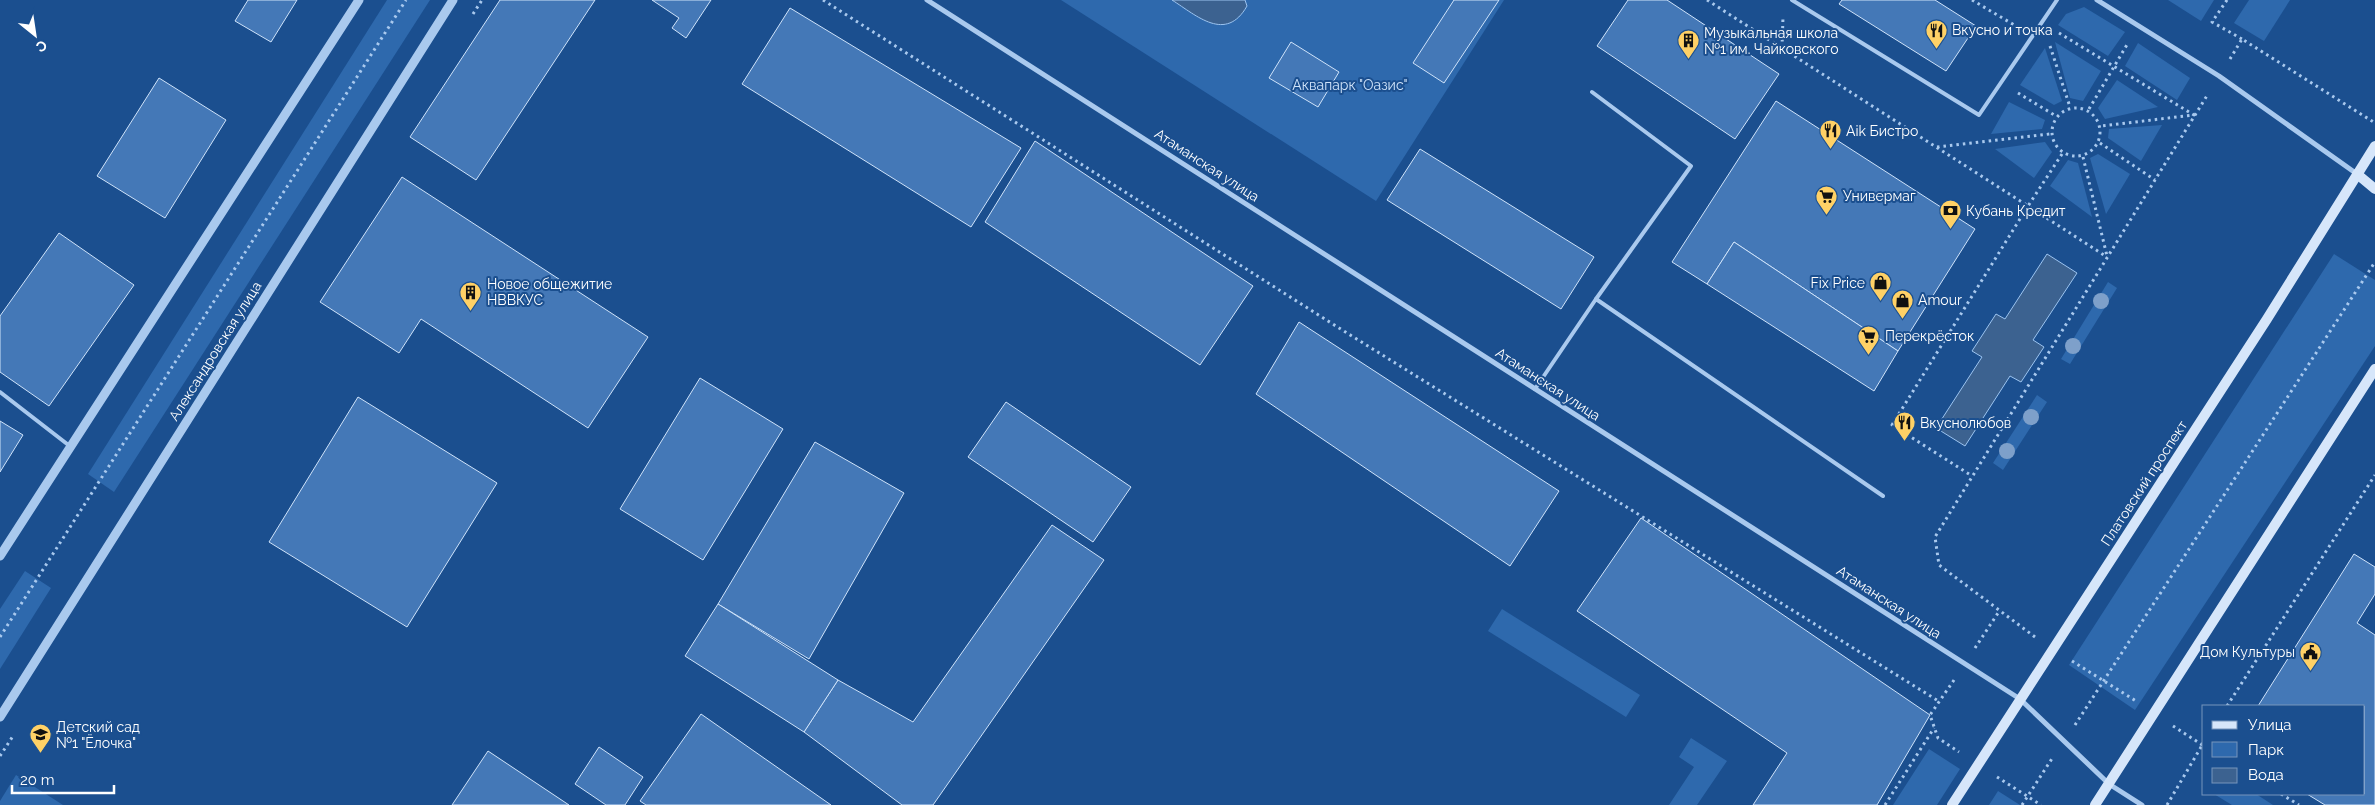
<svg xmlns="http://www.w3.org/2000/svg" width="2375" height="805" font-family="Raleway,sans-serif">
  <rect width="100%" height="100%" fill="#1b4f8f"/>
  <g fill="#2e69ad">
    <path d="M387 0H430L114 492 88 474Z"/>
    <path d="M1061 0H1504L1376 201Z"/>
    <path d="M2168 0H2214L2201 21Z"/>
    <path d="M2249 0H2290L2264 41 2234 23Z"/>
    <path d="M2084 7 2125 32 2108 56 2058 25 2066 14Z"/>
    <path d="M2055 42 2101 71 2083 101 2070 98Z"/>
    <path d="M2138 43 2190 78 2177 100 2125 66Z"/>
    <path d="M2045 48 2062 101 2054 105 2020 85Z"/>
    <path d="M2117 80 2158 107 2105 119 2098 108Z"/>
    <path d="M2009 102 2045 120 2042 129 1991 134Z"/>
    <path d="M2162 125 2141 161 2108 138 2109 129Z"/>
    <path d="M2045 142 2052 152 2034 178 1995 149Z"/>
    <path d="M2098 154 2130 174 2106 214 2090 158Z"/>
    <path d="M2068 160 2078 163 2092 217 2050 186Z"/>
    <path d="M2334 254 2375 280V346L2135 710 2069 665Z"/>
    <path d="M2108 282 2117 288 2070 364 2061 359Z"/>
    <path d="M2037 395 2047 402 2003 470 1993 463Z"/>
    <path d="M25 571 51 588 0 669V609Z"/>
    <path d="M1502 609 1640 695 1626 717 1488 631Z"/>
    <path d="M1691 738 1727 761 1697 805H1669L1694 767 1679 757Z"/>
    <path d="M1929 749 1960 769 1937 805H1893Z"/>
    <path d="M16 775 63 805H0V801Z"/>
    <path d="M1998 791 2020 805H1989Z"/>
    <path d="M2214 794H2256L2273 805H2232Z"/>
  </g>
  <g fill="#3c6290" stroke="#9cc4f0">
    <path d="M1172 0H1245L1247 6C1226 43 1197 16 1172 0Z"/>
    <path d="M2047 254 2077 273 2033 340 2044 347 2021 382 2010 376 1965 446 1936 428 1982 357 1972 351 1996 314 2005 319Z"/>
  </g>
  <g fill="#4478b7" stroke="#cfe3fa">
    <path d="M248 0H297L271 42 235 21Z"/>
    <path d="M500 0H595L476 180 410 137Z"/>
    <path d="M652 0H711L686 38 672 28 679 18Z"/>
    <path d="M1454 0H1499L1444 83 1413 63Z"/>
    <path d="M1628 0H1667L1779 74 1735 139 1597 46Z"/>
    <path d="M1842 0H1935L1976 26 1946 71 1839 4Z"/>
    <path d="M790 8 1021 148 971 227 742 84Z"/>
    <path d="M1291 42 1339 72 1318 107 1269 78Z"/>
    <path d="M159 78 226 120 165 218 97 176Z"/>
    <path d="M1776 101 1975 229 1898 351 1734 242 1707 284 1672 262Z"/>
    <path d="M1035 141 1253 286 1200 365 985 222Z"/>
    <path d="M1420 149 1594 257 1561 309 1387 200Z"/>
    <path d="M402 177 648 337 588 428 421 319 399 353 320 302Z"/>
    <path d="M59 233 134 285 49 406 0 372V316Z"/>
    <path d="M1734 242 1898 351 1874 391 1707 284Z"/>
    <path d="M1299 322 1559 491 1510 566 1256 394Z"/>
    <path d="M700 378 783 429 703 560 620 509Z"/>
    <path d="M358 397 497 483 407 627 269 542Z"/>
    <path d="M1006 402 1131 487 1093 542 968 457Z"/>
    <path d="M0 421 23 435 0 472Z"/>
    <path d="M815 442 904 493 809 659 718 604Z"/>
    <path d="M1641 518 1930 715 1877 805H1753L1787 753 1577 611Z"/>
    <path d="M1052 525 1104 560 933 805H902L804 732 838 680 913 722Z"/>
    <path d="M2354 554 2375 567V594L2357 623 2375 635V805H2325L2307 794H2364V706H2258Z"/>
    <path d="M718 604 838 680 804 732 685 656Z"/>
    <path d="M701 714 831 805H646L640 801Z"/>
    <path d="M599 747 643 777 625 805H606L575 784Z"/>
    <path d="M488 751 569 805H452Z"/>
  </g>
  <g fill="none" stroke-linecap="round" stroke-linejoin="round">
    <g stroke="#a9c9ee" stroke-width="3" stroke-dasharray="2.5 4" stroke-linecap="butt">
      <path d="M823 0 1339 328 1940 702"/>
      <path d="M1707 0 2028 206 1892 425 1972 476"/>
      <path d="M1972 0 2016 26"/>
      <path d="M2227 0 2212 22 2242 39"/>
      <path d="M473 14 482 0"/>
      <path d="M2059 33 2194 115 2101 126"/>
      <path d="M2050 46 2070 107"/>
      <path d="M1782 48 1783 17"/>
      <path d="M2230 59 2242 39 2375 123"/>
      <path d="M2018 93 2056 116"/>
      <circle cx="2076" cy="132" r="24"/>
      <path d="M2089 109 2128 43"/>
      <path d="M2100 143 2155 180"/>
      <path d="M1937 147 2050 134"/>
      <path d="M2062 154 2028 206 2107 257"/>
      <path d="M2083 157 2107 256"/>
      <path d="M0 637 406 0"/>
      <path d="M2035 637 1939 565 1935 537 2208 94"/>
      <path d="M1975 648 2000 610"/>
      <path d="M2072 661 2136 701"/>
      <path d="M1954 680 1930 715 1938 738 1959 752"/>
      <path d="M2227 706 2375 475"/>
      <path d="M2075 725 2375 262"/>
      <path d="M2173 726 2204 746"/>
      <path d="M0 756 13 736"/>
      <path d="M1997 777 2041 805"/>
      <path d="M2281 794 2299 805"/>
      <path d="M1885 805 1934 728"/>
      <path d="M2022 805 2053 757"/>
      <path d="M2167 805 2204 742"/>
    </g>
    <g stroke="#a9c9ee" stroke-width="4">
      <path d="M1792 0 1979 115 2057 0"/>
      <path d="M1592 92 1691 166 1596 299"/>
      <path d="M1535 389 1596 299 1883 496"/>
      <path d="M0 392 71 447"/>
    </g>
    <g stroke="#a9c9ee" stroke-width="5">
      <path d="M927 0 2020 699 2109 784 2142 805"/>
      <path d="M2097 0 2219 76 2357 174"/>
    </g>
    <g stroke="#a9c9ee" stroke-width="9">
      <path d="M0 556 359 0"/>
      <path d="M0 717 453 0"/>
    </g>
    <g stroke="#d6e6fa" stroke-width="10">
      <path d="M2357 174 2375 189"/>
      <path d="M1952 805 2267 319 2375 146"/>
      <path d="M2095 805 2375 369"/>
    </g>
  </g>
  <g fill="#7ea0ca">
    <circle cx="2101" cy="301" r="8"/>
    <circle cx="2073" cy="346" r="8"/>
    <circle cx="2031" cy="417" r="8"/>
    <circle cx="2007" cy="451" r="8"/>
  </g>
  <defs>
    <symbol id="restaurant-pin" viewBox="-11 -11 22 30"><path d="M0 17L-7.5 6A9.5 9.5 0 1 1 7.5 6Z" fill="#ffd166" stroke="#1b4f8f"/><path d="M-5-6h1v4h1v-4h1v4h1v-4h1v5L-1.5 .5V6h-2V.5L-5-1ZM5-6V6H3V1.5H1.5Q1.5-4 5-6Z" fill="#111"/></symbol>
    <symbol id="building-pin" viewBox="-11 -11 22 30"><path d="M0 17L-7.5 6A9.5 9.5 0 1 1 7.5 6Z" fill="#ffd166" stroke="#1b4f8f"/><path d="M-4-6H4V6H1V3H-1V6H-4ZM-2.5-4.3h1.7v1.8h-1.7ZM.8-4.3h1.7v1.8H.8ZM-2.5-1h1.7V.8h-1.7ZM.8-1h1.7V.8H.8Z" fill="#111"/></symbol>
    <symbol id="supermarket-pin" viewBox="-11 -11 22 30"><path d="M0 17L-7.5 6A9.5 9.5 0 1 1 7.5 6Z" fill="#ffd166" stroke="#1b4f8f"/><path d="M-6-5.5h2.5l.6 2H6L4.5 2H-2.5L-4.4-4H-6ZM-1.5 3.2a1.3 1.3 0 1 0 .1 0ZM3 3.2a1.3 1.3 0 1 0 .1 0Z" fill="#111"/></symbol>
    <symbol id="bank-pin" viewBox="-11 -11 22 30"><path d="M0 17L-7.5 6A9.5 9.5 0 1 1 7.5 6Z" fill="#ffd166" stroke="#1b4f8f"/><path d="M-6-4H6V4H-6ZM0-2.3a2.3 2.3 0 1 0 0 4.6a2.3 2.3 0 1 0 0-4.6Z" fill="#111"/></symbol>
    <symbol id="shop-pin" viewBox="-11 -11 22 30"><path d="M0 17L-7.5 6A9.5 9.5 0 1 1 7.5 6Z" fill="#ffd166" stroke="#1b4f8f"/><path d="M-5-2.5h2.3a2.7 3.5 0 0 1 5.4 0H5L5.5 6h-11ZM-1.5-2.5h3a1.5 2.3 0 0 0-3 0Z" fill="#111"/></symbol>
    <symbol id="civic-pin" viewBox="-11 -11 22 30"><path d="M0 17L-7.5 6A9.5 9.5 0 1 1 7.5 6Z" fill="#ffd166" stroke="#1b4f8f"/><path d="M-.6-6.5H3V-4.5H.6V-3L4-1V1h2V6H-6V1h2V-1L-.6-3ZM-1.2 2.5V6h2.4V2.5Z" fill="#111"/></symbol>
    <symbol id="school-pin" viewBox="-11 -11 22 30"><path d="M0 17L-7.5 6A9.5 9.5 0 1 1 7.5 6Z" fill="#ffd166" stroke="#1b4f8f"/><path d="M0-5L7-2L0 1L-7-2ZM-4 1L0 2.5L4 1V4Q0 6-4 4Z" fill="#111"/></symbol>
  </defs>
  <g fill-rule="evenodd">
    <use href="#restaurant-pin" x="1924" y="18" width="25" height="34"/>
    <use href="#building-pin" x="1676" y="28" width="25" height="34"/>
    <use href="#restaurant-pin" x="1818" y="118" width="25" height="34"/>
    <use href="#supermarket-pin" x="1814" y="184" width="25" height="34"/>
    <use href="#bank-pin" x="1938" y="198" width="25" height="34"/>
    <use href="#shop-pin" x="1868" y="270" width="25" height="34"/>
    <use href="#building-pin" x="458" y="280" width="25" height="34"/>
    <use href="#shop-pin" x="1890" y="288" width="25" height="34"/>
    <use href="#supermarket-pin" x="1856" y="324" width="25" height="34"/>
    <use href="#restaurant-pin" x="1892" y="410" width="25" height="34"/>
    <use href="#civic-pin" x="2298" y="640" width="25" height="34"/>
    <use href="#school-pin" x="28" y="722" width="25" height="34"/>
  </g>
  <g text-anchor="middle" stroke-width="4" stroke-linejoin="round" paint-order="stroke">
    <g font-size="14" fill="#fff" stroke="#1b4f8f" text-anchor="start">
      <text x="1952" y="35">Вкусно и точка</text>
      <text x="1704" y="38">Музыкальная школа<tspan x="1704" dy="16">№1 им. Чайковского</tspan></text>
      <text x="1846" y="136">Aik Бистро</text>
      <text x="1843" y="201">Универмаг</text>
      <text x="1966" y="216">Кубань Кредит</text>
      <text x="1865" y="288" text-anchor="end">Fix Price</text>
      <text x="487" y="289">Новое общежитие<tspan x="487" dy="16">НВВКУС</tspan></text>
      <text x="1918" y="305">Amour</text>
      <text x="1885" y="341">Перекрёсток</text>
      <text x="1920" y="428">Вкуснолюбов</text>
      <text x="2295" y="657" text-anchor="end">Дом Культуры</text>
      <text x="56" y="732">Детский сад<tspan x="56" dy="16">№1 "Ёлочка"</tspan></text>
    </g>
    <g font-size="14" fill="#cfe3fa" stroke="#1b4f8f">
      <text x="1350" y="90">Аквапарк "Оазис"</text>
    </g>
    <g font-size="14" fill="#fff" stroke="#1b4f8f">
      <text transform="translate(1207 165) rotate(33)" y="5">Атаманская улица</text>
      <text transform="translate(215 351) rotate(-58)" y="5">Александровская улица</text>
      <text transform="translate(1548 384) rotate(33)" y="5">Атаманская улица</text>
      <text transform="translate(2144 483) rotate(-57)" y="5">Платовский проспект</text>
      <text transform="translate(1889 602) rotate(33)" y="5">Атаманская улица</text>
    </g>
  </g>
  <rect x="2202" y="705" width="162" height="90" fill="#1b4f8f" stroke="#7695bc"/>
  <rect x="2212" y="721" width="25" height="8" fill="#d6e6fa" stroke="#7695bc"/>
  <text x="2248" y="730" font-size="15" fill="#ffffff">Улица</text>
  <rect x="2212" y="742" width="25" height="15" fill="#2e69ad" stroke="#7695bc"/>
  <text x="2248" y="755" font-size="15" fill="#ffffff">Парк</text>
  <rect x="2212" y="768" width="25" height="15" fill="#3c6290" stroke="#7695bc"/>
  <text x="2248" y="780" font-size="15" fill="#ffffff">Вода</text>
  <g transform="translate(35 35) rotate(150)" stroke="#1b4f8f" stroke-width="4" paint-order="stroke">
  <path d="M0-4L9 19L0 12L-9 19Z" fill="#ffffff"/>
  <text y="-8" font-size="14" font-weight="bold" text-anchor="middle" fill="#ffffff">С</text>
  </g>
  <path d="M12 785v8h102v-8" fill="none" stroke="#ffffff" stroke-width="2.5"/>
  <text x="20" y="785" font-size="15" fill="#ffffff" stroke="#1b4f8f" stroke-width="4" paint-order="stroke">20 m</text>
</svg>
